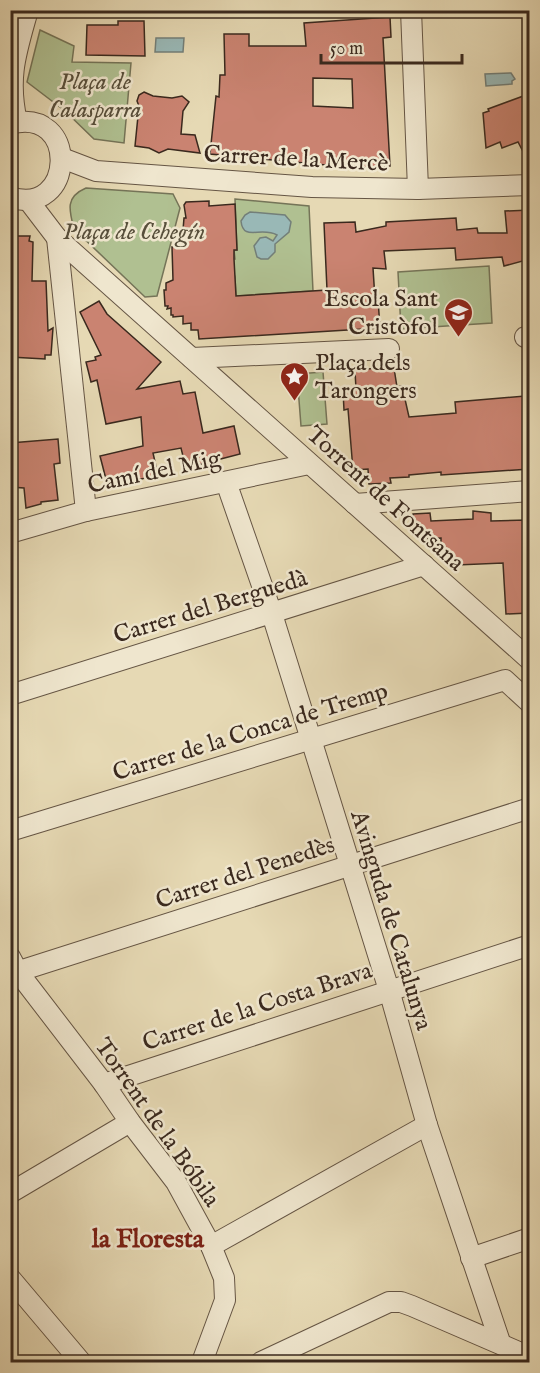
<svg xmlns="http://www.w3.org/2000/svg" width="540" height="1373" font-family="'IM FELL English',serif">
  <rect width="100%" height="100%" fill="#e6d9b4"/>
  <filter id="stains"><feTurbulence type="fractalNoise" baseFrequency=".00333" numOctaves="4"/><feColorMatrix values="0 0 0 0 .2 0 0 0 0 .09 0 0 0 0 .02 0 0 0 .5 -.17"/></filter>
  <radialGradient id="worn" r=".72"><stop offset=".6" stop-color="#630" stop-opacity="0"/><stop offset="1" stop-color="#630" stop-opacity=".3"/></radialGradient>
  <g fill="#b0c091" stroke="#757458" stroke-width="1.5">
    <path d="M40 30 74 46 72 62 131 63 124 143 94 139 65 111 27 82Z"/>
    <path d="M86 188 173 194 180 208 157 296 145 297 74 229C69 210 65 197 86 188Z"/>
    <path d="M235 199 309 206 313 291 236 296 235 277 230 259H235L234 250H237Z"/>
    <path d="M489 266 492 323 401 329 398 272Z"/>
    <path d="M323 372 327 424 301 426 297 374Z"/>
  </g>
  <g fill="#99b8b6" stroke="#737f79" stroke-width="1.5">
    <path d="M156 38H184L183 52H155Z"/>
    <path d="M511 73 515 79 512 81V84L486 86 485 74Z"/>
    <path d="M250 212 285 215 291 222 289 232 275 244V252L268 259H261L257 257 254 246 260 238 266 237 273 241 277 235C261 226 243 242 241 221L245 215Z"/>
  </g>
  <g fill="#ca8371" stroke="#3a291e" stroke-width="1.5" fill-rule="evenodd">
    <path d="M390 17 391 37 383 38 390 166 358 168 210 154 216 96 219 97 220 75H225L224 34H249V46H306L304 23ZM313 78 352 79 353 108 313 106Z"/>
    <path d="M118 21H144L145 56 86 55 87 25H118Z"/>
    <path d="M144 92 153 96 172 98 182 96 189 102 183 111 181 134 195 135 200 153 168 149 159 153 149 148 135 146 139 106 137 101 139 95Z"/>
    <path d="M526 95 530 105V165L518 142 502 148 500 142 486 148 483 113 489 111 488 109Z"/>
    <path d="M209 201V206L235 204 237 250H234V259L236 296 327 290 324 223 355 222 356 232 386 226V222L456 218 457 230 477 228 478 233H507L505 211 530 210V259L504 266 502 257 456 260 455 248 384 251 386 269 373 268 375 299H378L380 328 199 339 198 330H191V323L183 324V316L173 317V315H171V308L167 309 168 306H165L164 290H166V283L173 280 172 247 180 246 181 231 183 230 184 218H186L184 205 186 202Z"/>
    <path d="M10 236H30L29 241 33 242 32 281H46L48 331 53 328 51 355H45V359L10 357Z"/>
    <path d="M99 301 107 314 161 362 137 389 180 381 183 394 195 392 203 433 234 426 240 454 186 468 181 448 153 453 158 475 108 487 100 456 143 446 141 417 106 424 97 380 91 382 86 362 96 360 95 357 101 355 80 312Z"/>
    <path d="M375 368V371L394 368 397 387 402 386 409 417 456 413 455 402 525 396 530 443V469L441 475V472L409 475V477L390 478 391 483 369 484 368 469 353 470 348 409 344 410 343 391 356 389 355 371Z"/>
    <path d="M58 439 60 463 54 464 58 500 41 502V504L26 508 24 488 10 487V443Z"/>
    <path d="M473 511 491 513V521L527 520 530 565V589H527L529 613 506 614 503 563 457 565V559L448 560V556H441V538L419 539V535H413V514L430 513 431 521 473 519Z"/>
  </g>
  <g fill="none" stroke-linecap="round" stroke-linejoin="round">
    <defs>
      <g id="minor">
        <path d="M411 10 418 189"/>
        <path d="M17 122C7 77 16 53 28 10"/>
        <path d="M10 124C80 105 75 219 10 197"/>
        <path d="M62 158 96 171 312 187 418 189 530 185"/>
        <path d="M28 200 57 238 530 660"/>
        <path d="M57 238 86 511"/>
        <path d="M525 337 530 336"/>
        <path d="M192 358 389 349"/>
        <path d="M226 482 272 614 389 990 427 1125 500 1342"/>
        <path d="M355 504 530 491"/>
        <path d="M10 533 86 511 309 464"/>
        <path d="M10 695 424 565"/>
        <path d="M10 831 505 680 530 703"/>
        <path d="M10 957 18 972 104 1084 130 1122 176 1182 211 1246 224 1278 225 1300 202 1362"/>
        <path d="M10 974 530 808"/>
        <path d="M104 1084 530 945"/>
        <path d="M10 1193 130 1122"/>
        <path d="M211 1246 427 1125"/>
        <path d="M471 1258 530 1238"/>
        <path d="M10 1278 81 1362"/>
        <path d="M261 1362 389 1302H401L412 1306 530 1357"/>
      </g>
    </defs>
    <use href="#minor" stroke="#655544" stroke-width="22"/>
    <use href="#minor" stroke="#efe6ce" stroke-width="20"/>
  </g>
  <defs>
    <symbol id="school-pin" viewBox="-11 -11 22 30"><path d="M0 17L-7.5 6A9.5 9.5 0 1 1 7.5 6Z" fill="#8f2418" stroke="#efe6ce"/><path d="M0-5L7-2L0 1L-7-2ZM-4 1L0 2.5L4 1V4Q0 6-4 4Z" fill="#fff"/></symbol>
    <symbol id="sight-pin" viewBox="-11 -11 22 30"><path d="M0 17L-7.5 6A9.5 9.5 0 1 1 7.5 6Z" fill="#8f2418" stroke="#efe6ce"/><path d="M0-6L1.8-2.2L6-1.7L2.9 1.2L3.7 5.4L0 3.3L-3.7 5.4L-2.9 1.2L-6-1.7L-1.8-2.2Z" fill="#fff"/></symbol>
  </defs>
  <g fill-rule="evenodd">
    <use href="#school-pin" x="442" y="296" width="33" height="45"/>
    <use href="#sight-pin" x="278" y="360" width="33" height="45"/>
  </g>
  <g text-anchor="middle" stroke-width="5" stroke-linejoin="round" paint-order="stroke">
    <g font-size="24" font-style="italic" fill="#584f3b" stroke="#efe6ce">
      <text x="95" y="89">Plaça de<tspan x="95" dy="28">Calasparra</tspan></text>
      <text x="134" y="239">Plaça de Cehegín</text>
    </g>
    <g font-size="24" fill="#3a291e" stroke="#efe6ce">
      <text transform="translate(296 158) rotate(3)" y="8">Carrer de la Mercè</text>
      <text transform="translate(154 471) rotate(-12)" y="8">Camí del Mig</text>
      <text transform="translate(386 498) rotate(42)" y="8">Torrent de Fontsana</text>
      <text transform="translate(210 606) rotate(-17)" y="8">Carrer del Berguedà</text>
      <text transform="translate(250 731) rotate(-17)" y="8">Carrer de la Conca de Tremp</text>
      <text transform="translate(245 872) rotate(-18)" y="8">Carrer del Penedès</text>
      <text transform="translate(392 920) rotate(73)" y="8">Avinguda de Catalunya</text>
      <text transform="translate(257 1006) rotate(-18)" y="8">Carrer de la Costa Brava</text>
      <text transform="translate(158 1122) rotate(55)" y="8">Torrent de la Bóbila</text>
    </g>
    <g font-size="24" fill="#3a291e" stroke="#efe6ce" text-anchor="end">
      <text x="438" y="306">Escola Sant<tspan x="438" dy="28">Cristòfol</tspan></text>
      <text x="315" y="370" text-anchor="start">Plaça dels<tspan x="315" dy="28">Tarongers</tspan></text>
    </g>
    <g font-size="26" font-weight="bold" fill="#7a1f14" stroke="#efe6ce">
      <text x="148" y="1247">la Floresta</text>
    </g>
  </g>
  <rect width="540" height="1373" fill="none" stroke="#e6d9b4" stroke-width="36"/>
  <rect x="12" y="12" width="516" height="1349" fill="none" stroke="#3a291e" stroke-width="3"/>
  <rect x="18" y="18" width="504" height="1337" fill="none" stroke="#3a291e" stroke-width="1.5"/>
  <path d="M321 54v9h141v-9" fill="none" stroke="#3a291e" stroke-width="3"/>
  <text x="330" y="54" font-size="18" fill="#3a291e" stroke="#efe6ce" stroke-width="4.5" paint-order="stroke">50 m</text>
  <rect width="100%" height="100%" filter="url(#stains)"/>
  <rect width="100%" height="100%" fill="url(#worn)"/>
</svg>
